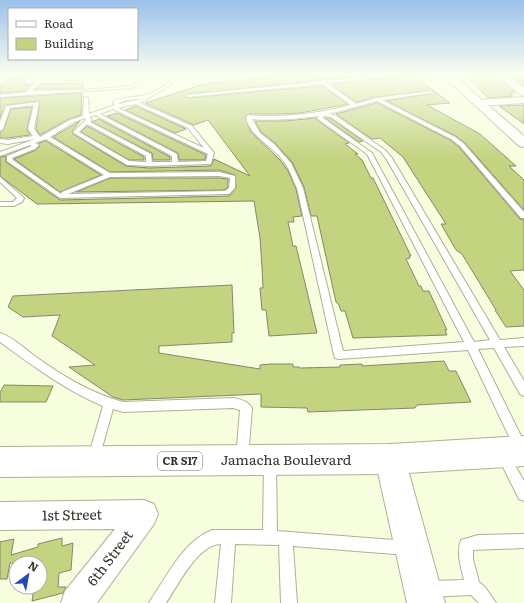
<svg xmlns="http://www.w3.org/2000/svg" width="524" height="603" font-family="Literata,serif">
  <rect width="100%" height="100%" fill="#f7fede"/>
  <g fill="#c3d37f" stroke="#83896d">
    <path d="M296 74H378L188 94 185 97 188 98 322 86 348 104 300 113 275 114H249L245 117 251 132 280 160 288 171 296 189 302 216 293 217 294 222H288L293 246H296L297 250 317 333 269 336 266 310H262L260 288H263L262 268 260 238 254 201 37 204 0 176V157L6 156V162L60 200 229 196 236 188 235 175 219 170 110 172 53 137 80 121 72 131 73 134 126 166 149 168 211 166 214 159 250 176 208 120 194 125 145 103 204 84Z"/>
    <path d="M465 74H494L516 93H509L513 96 488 98Z"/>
    <path d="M508 74H524V86Z"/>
    <path d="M412 75 433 90 376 97 356 102 331 84Z"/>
    <path d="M11 78H30L23 84H31L25 91 0 93V86Z"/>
    <path d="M83 83 82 89H36L41 84Z"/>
    <path d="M433 90 450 103 427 105 480 134 516 166H509L524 180V210L465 143 456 136 387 101 430 94Z"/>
    <path d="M82 93 81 115 69 119 40 135 36 129 40 101 6 105 0 118V98Z"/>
    <path d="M377 103 450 140 459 147 520 219 524 220V270L510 271 524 290V326L506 327 495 310H496L493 305 462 254 456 250 441 224H446L403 157 380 138 372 139 336 114Z"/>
    <path d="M524 105V124L499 106Z"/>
    <path d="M136 106 186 129 175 133 125 110Z"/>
    <path d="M32 107 27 129 30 135 8 138H0V132L4 129 11 109Z"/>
    <path d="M117 113 206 155 205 160H179L178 153 107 116Z"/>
    <path d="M316 118 317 120 349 143 345 144 358 154H355L362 160 371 178H373L411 256H409L410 258 406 259 419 286H421L423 291H429L447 330H445L447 335 353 338 345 311H341L339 305 336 302 317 216H311L304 187 292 162 275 143 261 132 255 121H285Z"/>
    <path d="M325 118H330L363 141 359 142Z"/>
    <path d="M99 119 170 157V160H153L152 153 92 122Z"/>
    <path d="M87 126 144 157V160H129L81 132Z"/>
    <path d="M46 141 101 175 60 192 14 159 36 150 40 146 39 143Z"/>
    <path d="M110 178H219L228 179V187L224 190 76 192Z"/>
    <path d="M232 285 234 333H232V342L159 346V353L260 369V365L270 364H293V367H299L300 368 340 367V365L362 364V366L444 361 449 371H456L471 402 417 405 415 408 308 412 307 408 261 407V394L123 400 113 397 69 367 95 365 52 336 60 315 23 317 8 307 13 296Z"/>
    <path d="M4 385 53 386 46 402H0V393Z"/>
    <path d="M62 538V546L73 543 71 570 59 573 58 587H66L63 593 32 601 34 587H40V563H10L7 579H0V542L14 539 11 555 38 547V544Z"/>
  </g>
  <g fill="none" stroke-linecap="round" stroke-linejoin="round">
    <defs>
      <g id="lane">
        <path d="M8 74H65L64 76 67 78 141 77 143 74H147L140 85 131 88 0 97V95L26 92 41 76H11L0 83V80ZM46 76 60 77 66 80 140 79 137 83 131 86 83 90 32 91Z"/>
        <path d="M177 74H181L166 88 140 103 192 126 214 153 211 164 149 166 127 165 74 133 73 132 86 120 85 118 74 122 50 137 110 173 219 172 235 176V188L229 194 60 198 7 161V156L32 146 30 145 0 156V152L35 139 8 144 0 143V139L8 140 33 136 28 129 34 105 10 108 3 129 0 131V122L6 106 39 102 34 129 40 137 70 120 83 116 84 97 88 98 89 114 115 105 113 102C123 96 134 98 145 95 157 93 168 83 177 74ZM142 99 119 104 118 103 126 100ZM135 104 188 128 204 148 118 108ZM113 109 208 154 206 161 178 162 177 154 100 114ZM95 115 172 156V162H152L151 154 90 122 92 120 89 117ZM87 124 146 156V162L129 161 79 132ZM46 139 104 175 62 192 61 194 13 160 12 158 35 149 39 145 35 143ZM219 176 230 178 229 188 225 191 68 194 110 177Z"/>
        <path d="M395 74H411L327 83 356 104 376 98 432 91 430 93 382 100 455 137 464 144 524 212V218H521L460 146 451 139 377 101 329 114 335 115 385 150 392 158 500 340 524 338V346L504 347 524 381V396L520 394 494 348 478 349 524 442V451L520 453 516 451 468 350 339 359 335 358 334 355 297 188C293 181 291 172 286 165 276 147 250 138 246 117L249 115C284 118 317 114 351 105L322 84 188 97 186 96 188 95ZM318 116V119L367 154 464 342 343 351 303 188 291 163 274 144 260 133 252 119C275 121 295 119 318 116ZM323 116 331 117 381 152 387 160 490 340 474 342 372 153 323 118Z"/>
        <path d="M0 177 23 197 24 198 22 202 14 206H0V202H13L17 198 0 182Z"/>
        <path d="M0 333C13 337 25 349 36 357 63 376 90 393 123 402L233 398C240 399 248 401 252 408L248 458 246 462 242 464 238 462 236 458 240 410 233 408 123 412 113 409 98 462 94 464 90 462 88 458 103 406C65 390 33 366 0 342Z"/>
        <path d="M504 451 508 453 524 481V501L519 499 498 457 500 453Z"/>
        <path d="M270 457 274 459 276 463 277 531 407 541 412 543 414 548 412 553 407 555 293 546 297 603H281L279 545 235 544 231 603H215L221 544C198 544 178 585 166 603H149L152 598C169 573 183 542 212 530H263L264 463 266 459Z"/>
        <path d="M524 534V548L473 550V559L479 582 485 587 496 603H479L471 595 430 597 425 594 422 589 425 584 430 581 464 580C461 567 456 553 461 540L478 535Z"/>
      </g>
      <g id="street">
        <path d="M495 74H505L524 88V96L521 95Z"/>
        <path d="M524 97V103L479 106 474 103 479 100Z"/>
        <path d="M144 500 154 504 158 514 154 524 97 603H61L65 591 115 529 0 530V502Z"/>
      </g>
      <g id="secondary">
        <path d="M441 74H452L524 136V147L519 146Z"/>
        <path d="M390 444 401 448 405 459 445 603H407L375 459 379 448Z"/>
      </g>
      <path id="primary" d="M524 436V466L390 474 0 477V447L390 444Z"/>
    </defs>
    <use href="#lane" stroke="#acb295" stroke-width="2"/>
    <use href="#street" stroke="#acb295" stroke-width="2"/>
    <use href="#secondary" stroke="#acb295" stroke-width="2"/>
    <use href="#primary" stroke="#acb295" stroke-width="2"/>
    <use href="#lane" fill="#fff" fill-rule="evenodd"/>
    <use href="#street" fill="#fff" fill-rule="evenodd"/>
    <use href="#secondary" fill="#fff" fill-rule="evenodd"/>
    <use href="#primary" fill="#fff" fill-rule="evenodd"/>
  </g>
  <linearGradient id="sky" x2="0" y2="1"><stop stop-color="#9ac0ec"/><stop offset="0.47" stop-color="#fbfff0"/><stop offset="1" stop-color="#fbfff0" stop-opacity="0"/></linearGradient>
  <rect width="524" height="159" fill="url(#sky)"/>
  <g text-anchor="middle" stroke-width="4" stroke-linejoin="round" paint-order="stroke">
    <rect fill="#fff" stroke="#70726a" stroke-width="1" x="158" y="452" width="44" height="18" rx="3"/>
    <g font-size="11" font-weight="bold" fill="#33362a">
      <text x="180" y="465">CR S17</text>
    </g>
    <g font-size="14" fill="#33362a" stroke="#fff">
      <text x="286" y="465">Jamacha Boulevard</text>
      <text transform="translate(72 515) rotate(-1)" y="5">1st Street</text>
      <text transform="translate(110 558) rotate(-53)" y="5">6th Street</text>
    </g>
  </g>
  <rect x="8" y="8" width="130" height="52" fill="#ffffff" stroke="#adafaa"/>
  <rect x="16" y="21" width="20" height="6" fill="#ffffff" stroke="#adafaa"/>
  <text x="44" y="28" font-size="12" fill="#33362a">Road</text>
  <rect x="16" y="38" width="20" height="12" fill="#c3d37f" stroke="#adafaa"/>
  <text x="44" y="48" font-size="12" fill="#33362a">Building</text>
  <g transform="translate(28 575) rotate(32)"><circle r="19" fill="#ffffff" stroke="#adafaa"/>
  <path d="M0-3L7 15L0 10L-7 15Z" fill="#2249b7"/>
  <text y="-6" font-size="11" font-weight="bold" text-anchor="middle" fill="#33362a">N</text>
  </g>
</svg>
